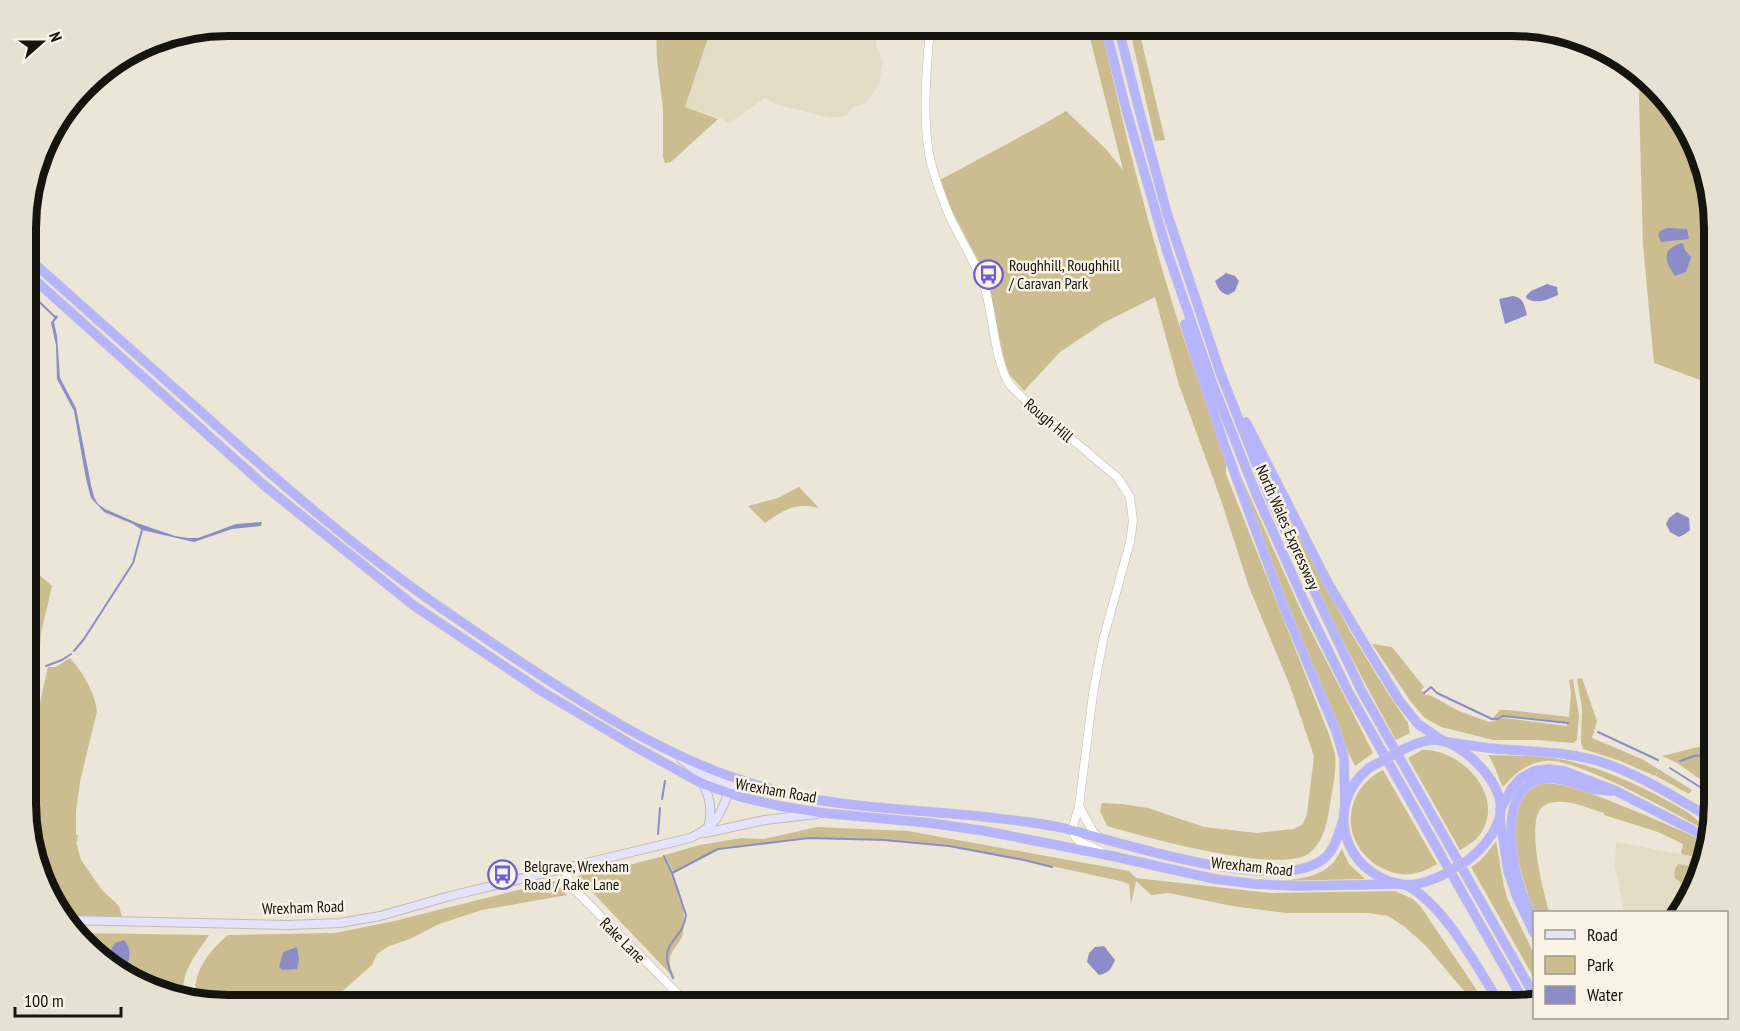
<svg xmlns="http://www.w3.org/2000/svg" width="1740" height="1031" font-family="'PT Sans Narrow',sans-serif">
  <rect width="100%" height="100%" fill="#ebe6d7"/>
  <g fill="#e3dcc5">
    <path d="M712 26H875L877 48 883 61 879 84 866 103 854 106 846 116 830 118 775 104 765 98 728 124 722 119 685 107Z"/>
    <path d="M1616 842 1701 858 1687 905 1679 912H1624L1615 866Z"/>
  </g>
  <g fill="#ccbd90">
    <path d="M656 26H712L685 107 718 119 671 162 665 163 663 157V109L657 60Z"/>
    <path d="M1087 26H1101C1122 122 1146 218 1175 312 1191 361 1209 410 1226 458V474L1330 737C1331 743 1334 749 1335 755 1337 771 1332 789 1330 805 1327 822 1324 843 1308 854 1277 874 1145 837 1107 826L1100 811 1102 803 1122 804 1148 808 1204 827 1257 833 1294 829 1303 824 1307 814 1314 756 1290 686 1249 587 1221 500 1179 385 1155 297 1105 322 1060 352 1024 391 1009 374 1003 355 989 287 980 264 952 211 940 180 1042 125 1066 111 1105 148 1123 170Z"/>
    <path d="M1129 26H1138L1165 140 1155 141Z"/>
    <path d="M1640 78 1681 116 1714 214V385L1654 363 1643 245 1639 99Z"/>
    <path d="M1238 470 1303 615 1373 753 1355 766 1346 748 1274 573Z"/>
    <path d="M1270 483 1351 633 1387 692 1408 723 1410 733 1396 740C1350 657 1306 572 1270 483Z"/>
    <path d="M799 487 819 508C795 502 784 510 765 523L748 506 778 498Z"/>
    <path d="M27 564 52 586 41 633 39 666 27 648Z"/>
    <path d="M1372 644 1392 647 1424 687 1421 690 1427 696 1428 694 1459 711 1489 722 1504 718 1567 726V723L1503 716 1498 719H1492L1500 710H1508L1569 717 1571 693 1569 680 1573 679 1579 716 1577 740 1573 743 1537 740H1493L1441 727 1425 718 1411 702Z"/>
    <path d="M70 658C84 674 94 691 97 711L80 782 76 811V835H78L77 842H76L81 860 102 890 119 906 122 917 61 916 27 829 29 759 36 720 48 667H56Z"/>
    <path d="M1582 678 1597 721 1592 738 1642 759 1692 790 1689 794 1656 776 1658 770 1655 776 1618 760 1583 749 1581 742 1582 708 1577 679Z"/>
    <path d="M1714 743V789L1677 763 1662 756Z"/>
    <path d="M1422 750C1460 748 1506 795 1481 833 1477 840 1467 846 1460 850L1408 758Z"/>
    <path d="M1488 755C1510 756 1532 755 1553 758 1599 765 1644 787 1684 810 1694 816 1700 824 1710 829L1709 832C1677 815 1577 757 1545 761 1527 763 1514 774 1503 787 1497 776 1496 766 1488 755Z"/>
    <path d="M1383 770 1437 864C1430 868 1423 872 1416 873 1405 876 1394 874 1384 869 1340 848 1340 791 1383 770Z"/>
    <path d="M1543 783C1568 783 1592 794 1615 803 1646 815 1677 828 1706 843L1701 858 1681 854 1683 844 1658 832 1604 815V813C1587 808 1562 796 1545 805 1523 816 1544 893 1549 912H1535C1523 886 1504 821 1524 796 1529 789 1535 786 1543 783Z"/>
    <path d="M817 827 908 831 1129 871 1136 878 1270 893 1395 891 1413 899 1421 907 1484 1001 1481 1005H1476L1426 946 1405 927 1388 916 1367 913H1286L1232 906 1169 893 1151 895 1136 881 1131 904 1129 884 1120 881 1024 860 949 846 884 840 809 838 718 849 674 873 665 855 700 845 741 838 764 839Z"/>
    <path d="M1496 841 1504 887 1508 900 1534 954V978L1471 867C1483 860 1488 851 1496 841Z"/>
    <path d="M1342 849 1349 864 1365 879 1278 881C1298 879 1319 878 1334 862 1337 858 1339 853 1342 849Z"/>
    <path d="M664 856C675 880 688 905 683 932 683 937 680 940 677 945 666 959 669 964 675 979L577 876 629 865Z"/>
    <path d="M1679 864 1698 868 1693 886 1684 885 1675 878C1674 872 1674 868 1679 864Z"/>
    <path d="M554 881 567 895 482 910 439 924 410 939 389 946 377 954 372 965 327 1005H227L195 997C194 970 208 952 228 935L335 933 390 922Z"/>
    <path d="M79 933 209 935C197 954 181 970 184 994L135 981 131 967 128 963 130 955 108 953 113 962 111 964Z"/>
  </g>
  <g fill="#8c8dc6">
    <path d="M1667 228 1687 229 1689 239 1661 242 1658 235 1660 231Z"/>
    <path d="M1683 243 1685 250 1691 257 1686 272 1675 276C1664 261 1661 248 1683 243Z"/>
    <path d="M1226 273 1235 276 1239 281 1235 291 1228 295C1220 293 1218 288 1215 281Z"/>
    <path d="M1547 284 1557 287 1558 295C1546 300 1539 304 1527 299L1526 296 1531 291Z"/>
    <path d="M1513 296C1524 298 1524 305 1527 315L1505 324 1499 299Z"/>
    <path d="M56 315 58 317 54 322 57 336 60 378 76 408 91 485 94 497 98 504 105 509 137 523 175 536 188 538H198L236 524 262 522 261 526 232 529 194 542 142 530 133 524 104 512 91 498 86 479 74 411 57 379 56 345 51 323Z"/>
    <path d="M1677 512 1689 518 1690 530 1685 534 1679 537 1670 532 1666 524 1669 518Z"/>
    <path d="M124 940C130 947 131 955 128 963 118 967 113 963 108 954L115 943Z"/>
    <path d="M1104 946 1115 960C1111 969 1109 973 1099 975L1087 962 1089 953 1095 947Z"/>
    <path d="M297 947 299 959 297 969 283 970 279 967 283 952Z"/>
  </g>
  <g fill="none" stroke-linecap="round" stroke-linejoin="round">
    <g stroke="#8c8dc6" stroke-width="2">
      <path d="M27 290 55 317"/>
      <path d="M74 651 84 639 133 563 142 530"/>
      <path d="M46 666 62 660 71 654"/>
      <path d="M1424 693 1431 687 1437 693 1492 719H1498L1503 716 1568 723"/>
      <path d="M1598 732 1658 760"/>
      <path d="M1680 761 1694 756 1714 755"/>
      <path d="M1670 768 1714 796"/>
      <path d="M662 799 665 781"/>
      <path d="M658 834 660 808"/>
      <path d="M664 856 672 873 686 915C683 943 655 940 673 978"/>
      <path d="M672 873 718 849 809 838 884 840 949 846 1024 860 1052 867"/>
      <path d="M659 1005 668 998"/>
    </g>
    <defs>
      <g id="tertiary">
        <path d="M930 26C927 68 922 111 929 153 932 173 940 191 947 210 958 237 975 260 985 288 993 315 995 363 1010 385 1014 389 1019 394 1023 398L1118 478 1130 497 1133 521 1130 542 1103 640 1093 694 1079 806 1072 830 1076 838 1080 842 1100 851"/>
        <path d="M1079 806 1093 832 1099 837"/>
        <path d="M564 869 572 887 689 1005"/>
      </g>
      <g id="secondary">
        <path d="M681 759 698 772 730 786"/>
        <path d="M703 784C711 799 712 812 708 829"/>
        <path d="M705 833 765 820 817 814"/>
        <path d="M65 920 288 925 340 923 380 916 450 896 690 838C722 824 722 807 734 778"/>
      </g>
      <g id="trunk">
        <path d="M1105 26 1126 109 1167 251 1213 385 1257 496 1304 601 1349 693 1526 1005"/>
        <path d="M1118 26 1138 106 1167 213 1220 372 1269 496 1361 690 1534 995"/>
        <path d="M27 257C84 308 142 359 199 410 254 460 310 509 369 555 415 591 464 624 513 657 581 702 657 752 735 778 756 785 779 792 801 797 859 808 918 810 977 816 1009 820 1043 822 1075 831 1128 845 1277 893 1322 860 1335 851 1338 835 1343 820"/>
        <path d="M27 273 266 487 413 605 543 692 632 745 703 784 741 797 780 806 823 813 930 823 985 831 1112 856 1215 879 1255 884 1300 886 1399 884"/>
        <path d="M1185 324 1191 344 1225 447 1283 605 1336 731 1344 758 1345 804"/>
        <path d="M1246 422 1328 583 1370 653 1399 700 1418 724 1443 741"/>
        <path d="M1447 742C1461 744 1474 746 1488 748 1526 752 1560 750 1598 761 1640 774 1675 798 1713 819"/>
        <path d="M1406 748C1418 742 1433 737 1446 742 1471 751 1506 787 1500 816 1495 834 1482 849 1468 860"/>
        <path d="M1369 768C1323 805 1343 873 1400 884 1414 887 1429 881 1441 876"/>
        <path d="M1500 810 1512 788 1521 778 1534 771 1549 769 1564 771 1616 791 1708 838"/>
        <path d="M1500 818 1508 871 1517 897 1534 933"/>
        <path d="M1406 885C1445 905 1477 968 1501 1005"/>
        <path d="M1534 923C1531 913 1526 903 1522 893 1511 861 1496 783 1547 778 1562 777 1578 785 1592 789 1598 790 1605 790 1611 791"/>
      </g>
    </defs>
    <use href="#tertiary" stroke="#c2bdaf" stroke-width="9"/>
    <use href="#secondary" stroke="#c2bdaf" stroke-width="10"/>
    <use href="#trunk" stroke="#cccbca" stroke-width="10"/>
    <use href="#tertiary" stroke="#fff" stroke-width="8"/>
    <use href="#secondary" stroke="#e3e3fe" stroke-width="8"/>
    <use href="#trunk" stroke="#b6b4fc" stroke-width="9"/>
    <defs>
      <g id="trunk-bridge">
        <path d="M1369 768 1406 748"/>
        <path d="M1441 876 1468 860"/>
      </g>
    </defs>
    <use href="#trunk-bridge" stroke="#cccbca" stroke-width="10" stroke-linecap="butt"/>
    <use href="#trunk-bridge" stroke="#b6b4fc" stroke-width="9"/>
  </g>
  <defs>
    <symbol id="bus-ring" viewBox="-11 -11 22 22"><circle r="9.5" fill="#f8f3e4" stroke="#6b5ed8" stroke-width="1.5"/><path d="M-5-6H5V4H4V6H2V4H-2V6H-4V4H-5ZM-3.5-4V0h7V-4ZM-3.5 1.2v1.5H-2V1.2ZM2 1.2v1.5H3.5V1.2Z" fill="#6b5ed8"/></symbol>
  </defs>
  <g fill-rule="evenodd">
    <use href="#bus-ring" x="972" y="258" width="33" height="33"/>
    <use href="#bus-ring" x="486" y="858" width="33" height="33"/>
  </g>
  <g text-anchor="middle" stroke-width="5" stroke-linejoin="round" paint-order="stroke">
    <g font-size="16" fill="#16140f" stroke="#f8f3e4" text-anchor="start">
      <text x="1009" y="271">Roughhill, Roughhill<tspan x="1009" dy="18">/ Caravan Park</tspan></text>
      <text x="524" y="872">Belgrave, Wrexham<tspan x="524" dy="18">Road / Rake Lane</tspan></text>
    </g>
    <g font-size="16" fill="#16140f" stroke="#f8f3e4">
      <text transform="translate(1049 420) rotate(40)" y="6">Rough Hill</text>
      <text transform="translate(1288 527) rotate(66)" y="6">North Wales Expressway</text>
      <text transform="translate(776 790) rotate(10)" y="6">Wrexham Road</text>
      <text transform="translate(1252 866) rotate(6)" y="6">Wrexham Road</text>
      <text transform="translate(303 907) rotate(-2)" y="6">Wrexham Road</text>
      <text transform="translate(623 940) rotate(45)" y="6">Rake Lane</text>
    </g>
  </g>
  <path d="M0 0H1740V1031H0ZM228 36H1512A192 192 0 0 1 1704 228V803A192 192 0 0 1 1512 995H228A192 192 0 0 1 36 803V228A192 192 0 0 1 228 36Z" fill="#e6e1d3" fill-rule="evenodd"/>
  <path fill="none" stroke="#16140f" stroke-width="8" d="M228 36H1512A192 192 0 0 1 1704 228V803A192 192 0 0 1 1512 995H228A192 192 0 0 1 36 803V228A192 192 0 0 1 228 36Z"/>
  <rect x="1533" y="911" width="195" height="108" fill="#f8f3e4" stroke="#9e9a8f" stroke-width="1.5"/>
  <rect x="1545" y="930" width="30" height="9" fill="#e3e3fe" stroke="#9e9a8f" stroke-width="1.5"/>
  <text x="1587" y="941" font-size="18" fill="#16140f">Road</text>
  <rect x="1545" y="956" width="30" height="18" fill="#ccbd90" stroke="#9e9a8f" stroke-width="1.5"/>
  <text x="1587" y="971" font-size="18" fill="#16140f">Park</text>
  <rect x="1545" y="986" width="30" height="18" fill="#8c8dc6" stroke="#9e9a8f" stroke-width="1.5"/>
  <text x="1587" y="1001" font-size="18" fill="#16140f">Water</text>
  <g transform="translate(42 42) rotate(69)" stroke="#f8f3e4" stroke-width="4.5" paint-order="stroke">
  <path d="M0-4.5L10 22L0 15L-10 22Z" fill="#16140f"/>
  <text y="-9" font-size="16" font-weight="bold" text-anchor="middle" fill="#16140f">N</text>
  </g>
  <path d="M15 1007v9h106v-9" fill="none" stroke="#16140f" stroke-width="3"/>
  <text x="24" y="1007" font-size="18" fill="#16140f" stroke="#f8f3e4" stroke-width="4.5" paint-order="stroke">100 m</text>
</svg>
